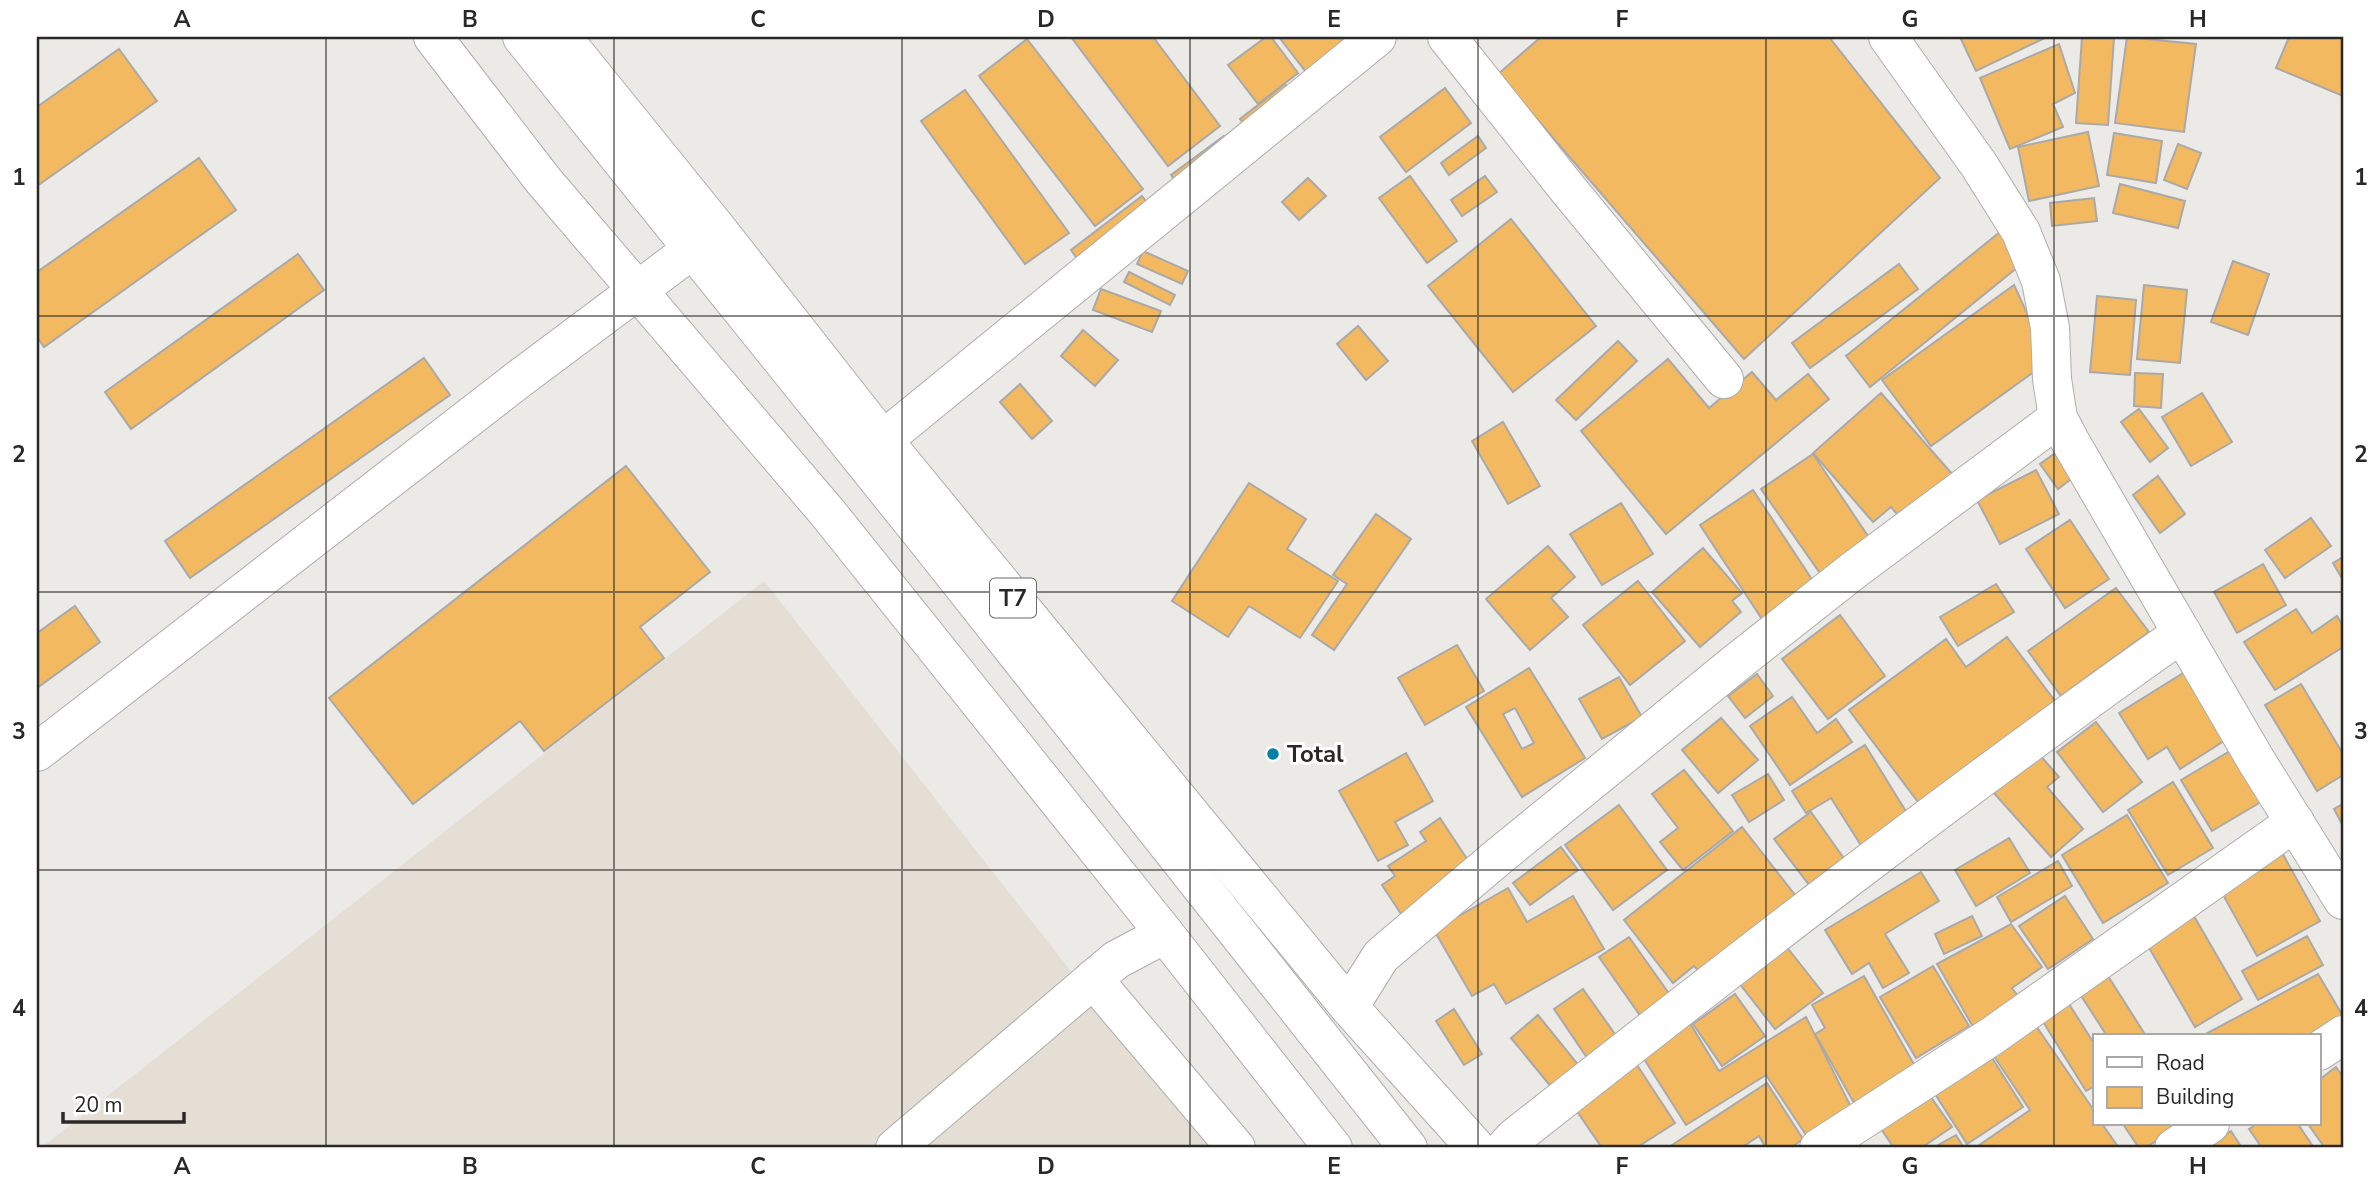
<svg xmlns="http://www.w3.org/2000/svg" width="2380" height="1185" font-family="'Nunito Sans',sans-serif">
  <rect width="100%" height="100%" fill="#eceae7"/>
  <path fill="#e4ded5" d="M764 581 1210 1148H41Z"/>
  <g fill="#f2b961" stroke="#aba9a7" stroke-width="2" fill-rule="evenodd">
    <path d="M1071 37H1153L1220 126 1168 166Z"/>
    <path d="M1266 37H1271L1298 73 1258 104 1228 65Z"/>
    <path d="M1279 37H1352L1306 72Z"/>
    <path d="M1541 37H1829L1940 178 1744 359 1498 74Z"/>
    <path d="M1960 37H2047L1976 71Z"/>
    <path d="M2082 37 2114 38 2108 125 2076 123Z"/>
    <path d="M2127 37 2196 44 2184 132 2115 123Z"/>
    <path d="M2289 37H2343V96L2276 68Z"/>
    <path d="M1027 39 1143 189 1095 226 979 76Z"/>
    <path d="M2059 44 2075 93 2053 104 2063 127 2010 149 1980 78Z"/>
    <path d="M119 49 157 101 37 186V107Z"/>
    <path d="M1285 84 1294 96 1249 131 1240 119Z"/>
    <path d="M1445 88 1471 123 1406 172 1380 137Z"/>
    <path d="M965 90 1069 233 1025 264 921 121Z"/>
    <path d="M2088 132 2099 186 2029 201 2018 147Z"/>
    <path d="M2114 133 2162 141 2156 183 2107 175Z"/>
    <path d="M1224 136 1232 148 1180 187 1171 175Z"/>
    <path d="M1478 136 1486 148 1449 175 1441 163Z"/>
    <path d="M2178 144 2201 153 2187 189 2164 180Z"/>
    <path d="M199 158 236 210 44 347 37 337V272Z"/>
    <path d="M1410 176 1457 241 1427 263 1379 198Z"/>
    <path d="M1485 176 1497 192 1462 216 1451 200Z"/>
    <path d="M1308 178 1326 196 1299 220 1282 202Z"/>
    <path d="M2120 184 2185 201 2178 228 2113 213Z"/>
    <path d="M1142 196 1155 213 1083 267 1071 250Z"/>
    <path d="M2094 198 2097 221 2052 226 2050 203Z"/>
    <path d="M1511 219 1596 326 1513 392 1428 286Z"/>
    <path d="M2000 232 2024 262 1870 387 1846 356Z"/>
    <path d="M1143 251 1188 271 1182 284 1137 264Z"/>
    <path d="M298 254 324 290 131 429 105 392Z"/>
    <path d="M2233 261 2269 274 2248 335 2211 322Z"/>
    <path d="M1899 264 1918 289 1810 368 1792 343Z"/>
    <path d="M1129 272 1175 295 1170 305 1124 282Z"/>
    <path d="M2014 285 2049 361 1931 446 1882 380Z"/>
    <path d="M2144 285 2187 290 2180 363 2137 359Z"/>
    <path d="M1101 289 1161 311 1152 332 1093 310Z"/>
    <path d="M2097 296 2136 300 2130 375 2090 372Z"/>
    <path d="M1358 326 1388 361 1366 380 1337 344Z"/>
    <path d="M1083 330 1118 360 1095 386 1061 356Z"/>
    <path d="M1618 341 1637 361 1576 420 1556 400Z"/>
    <path d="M424 358 450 395 190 578 165 541Z"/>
    <path d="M1668 359 1709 408 1752 372 1776 400 1808 374 1829 399 1666 534 1581 431Z"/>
    <path d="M2135 373 2163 374 2161 408 2134 406Z"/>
    <path d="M1020 384 1052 421 1032 439 1000 402Z"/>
    <path d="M1881 393 1953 475 1901 519 1891 507 1873 522 1813 453Z"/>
    <path d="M2202 393 2232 442 2191 466 2162 417Z"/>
    <path d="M2139 409 2168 448 2150 462 2121 422Z"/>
    <path d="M1503 422 1540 486 1508 504 1472 441Z"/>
    <path d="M2061 449 2079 473 2058 489 2040 464Z"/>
    <path d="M1813 454 1872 542 1822 576 1761 489Z"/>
    <path d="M626 466 710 572 640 627 664 658 544 751 520 721 413 804 329 698Z"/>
    <path d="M2036 470 2059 514 2000 544 1977 500Z"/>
    <path d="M2158 476 2185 514 2160 533 2133 495Z"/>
    <path d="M1249 483 1306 519 1287 549 1338 581 1300 638 1249 606 1228 637 1172 601Z"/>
    <path d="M1753 490 1815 584 1762 619 1700 525Z"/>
    <path d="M1621 503 1653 554 1602 585 1570 534Z"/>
    <path d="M1376 514 1411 539 1334 650 1312 635 1347 584 1333 575Z"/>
    <path d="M2311 518 2331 546 2285 578 2265 550Z"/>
    <path d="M2070 520 2109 579 2065 608 2026 549Z"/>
    <path d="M1548 546 1575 577 1551 598 1568 617 1530 650 1486 599Z"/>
    <path d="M1703 548 1742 593 1732 601 1741 612 1700 647 1652 592Z"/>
    <path d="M2343 557V580L2333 563Z"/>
    <path d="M2263 564 2286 605 2237 633 2214 592Z"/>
    <path d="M1638 581 1685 641 1630 685 1583 625Z"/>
    <path d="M1996 584 2014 612 1958 646 1940 617Z"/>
    <path d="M2116 588 2149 632 2061 696 2028 651Z"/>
    <path d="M75 606 100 642 37 688V633Z"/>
    <path d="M2296 609 2312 633 2337 616 2343 626V647L2275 690 2244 642Z"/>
    <path d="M1840 615 1885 676 1828 719 1782 659Z"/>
    <path d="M2007 637 2058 705 1921 806 1849 710 1946 639 1966 667Z"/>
    <path d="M1457 645 1484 691 1425 725 1398 678Z"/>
    <path d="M2193 667 2235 734 2180 769 2167 747 2148 759 2119 713Z"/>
    <path d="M1529 668 1585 758 1522 797 1466 707ZM1515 708 1534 743 1522 749 1503 714Z"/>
    <path d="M1757 674 1773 696 1745 718 1728 696Z"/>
    <path d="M1619 677 1642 717 1602 739 1579 699Z"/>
    <path d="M2301 684 2343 754V775L2317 791 2265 705Z"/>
    <path d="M1792 697 1817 733 1836 719 1852 742 1790 785 1750 726Z"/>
    <path d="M1721 718 1758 760 1718 793 1682 750Z"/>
    <path d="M2096 722 2142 782 2103 812 2057 752Z"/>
    <path d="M1865 745 1910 818 1862 847 1831 798 1806 813 1792 791Z"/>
    <path d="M2235 748 2266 799 2212 831 2181 780Z"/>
    <path d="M1406 753 1433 801 1395 822 1408 845 1378 861 1339 791Z"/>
    <path d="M2039 754 2059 777 2047 787 2083 829 2051 857 1994 793Z"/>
    <path d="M1684 770 1733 831 1683 870 1660 842 1678 828 1652 794Z"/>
    <path d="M1768 774 1784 800 1749 822 1732 795Z"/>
    <path d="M2173 782 2213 848 2168 875 2128 810Z"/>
    <path d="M2343 804V826L2334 809Z"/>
    <path d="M1619 805 1667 870 1613 910 1565 845Z"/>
    <path d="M1811 812 1848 864 1813 890 1774 839Z"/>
    <path d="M2127 815 2168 883 2103 923 2062 855Z"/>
    <path d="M1440 818 1473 868 1401 914 1382 885 1395 876 1388 866 1426 841 1420 832Z"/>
    <path d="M1742 827 1799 900 1702 975 1694 966 1673 983 1624 920Z"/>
    <path d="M2009 838 2030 873 1976 906 1955 870Z"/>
    <path d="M1561 847 1578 870 1530 905 1513 883Z"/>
    <path d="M2280 849 2320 921 2257 956 2217 884Z"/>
    <path d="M2058 861 2072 886 2011 922 1997 897Z"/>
    <path d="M1921 872 1939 901 1885 934 1909 973 1883 988 1869 963 1852 974 1825 930Z"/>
    <path d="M1508 888 1527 922 1573 896 1604 949 1506 1004 1494 984 1472 996 1434 930Z"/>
    <path d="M2065 896 2093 939 2048 969 2019 926Z"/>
    <path d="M2191 911 2242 999 2195 1027 2144 939Z"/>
    <path d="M1972 916 1982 936 1944 954 1935 934Z"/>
    <path d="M2011 924 2042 967 2012 988 2021 1000 1976 1032 1937 964Z"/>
    <path d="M2307 936 2323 965 2258 1000 2242 971Z"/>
    <path d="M1629 937 1675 1002 1646 1024 1599 957Z"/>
    <path d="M1786 946 1823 993 1775 1029 1739 983Z"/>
    <path d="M1933 966 1969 1026 1916 1058 1880 997Z"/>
    <path d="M2318 974 2343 1016 2319 1036H2202Z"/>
    <path d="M1864 976 1920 1075 1858 1110 1815 1034 1825 1028 1812 1005Z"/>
    <path d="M2108 976 2146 1036H2107L2080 994Z"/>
    <path d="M1583 989 1622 1044 1592 1065 1554 1009Z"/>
    <path d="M1735 994 1765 1036 1722 1066 1693 1024Z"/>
    <path d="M2069 1004 2095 1045V1086L2086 1091 2042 1020Z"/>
    <path d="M1454 1009 1482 1054 1464 1065 1436 1021Z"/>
    <path d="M1538 1015 1584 1072 1557 1094 1511 1038Z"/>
    <path d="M1806 1017 1853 1111 1808 1138 1766 1075 1686 1125 1639 1051 1688 1020 1719 1071Z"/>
    <path d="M2032 1020 2095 1112V1124H2102L2119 1148H1975L2030 1110 1989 1049Z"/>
    <path d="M1987 1050 2023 1107 1967 1144 1930 1086Z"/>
    <path d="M1633 1059 1675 1123 1636 1148H1602L1570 1101Z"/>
    <path d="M2336 1067 2343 1077V1147L2325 1148 2308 1124H2319V1080Z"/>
    <path d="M1767 1083 1803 1139 1790 1148H1766L1759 1136 1744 1146 1745 1148H1674L1672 1145Z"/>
    <path d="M1928 1093 1952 1127 1921 1148H1894L1879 1126Z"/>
    <path d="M2123 1124H2183L2145 1148H2139Z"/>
    <path d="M2257 1124H2298L2314 1148H2262L2249 1129Z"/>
    <path d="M2231 1131 2242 1148H2204Z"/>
    <path d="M1956 1135 1964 1148H1933Z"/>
  </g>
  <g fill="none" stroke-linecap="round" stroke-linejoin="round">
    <defs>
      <g id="minor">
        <path d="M522 37 926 539 1408 1148"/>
        <path d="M1447 37 1567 188 1724 379"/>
        <path d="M1888 37 1979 165 2021 232 2041 281 2050 328 2052 379 2058 418 2070 441 2257 762 2343 900"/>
        <path d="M883 440 1377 37"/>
        <path d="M37 752 519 379 713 234"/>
        <path d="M1093 979 1236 1148"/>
        <path d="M1349 1007 1381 956 1498 857 1736 663 1854 570 2058 418"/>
        <path d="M2319 1051 2343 1035"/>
        <path d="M895 1148 1116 960 1165 934"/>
        <path d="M1505 1148 1514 1138C1733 965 1954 794 2182 633"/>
        <path d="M1819 1148 1992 1036 2295 822"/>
        <path d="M2174 1148 2210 1124"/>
      </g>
      <g id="highway">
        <path d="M433 37 543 180 827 512 1165 934 1333 1148"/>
        <path d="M562 37 718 230 883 440 1349 1007 1476 1148"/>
      </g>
    </defs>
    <use href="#minor" stroke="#aeadaa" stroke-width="40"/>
    <use href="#highway" stroke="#aeadaa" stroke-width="40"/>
    <use href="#minor" stroke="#fff" stroke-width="38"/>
    <use href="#highway" stroke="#fff" stroke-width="38"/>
  </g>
  <path fill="none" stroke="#2a2928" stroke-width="2" stroke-opacity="0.55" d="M326 37V1148M614 37V1148M902 37V1148M1190 37V1148M1478 37V1148M1766 37V1148M2054 37V1148M37 316H2343M37 592H2343M37 870H2343"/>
  <circle fill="#0181a6" stroke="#fff" stroke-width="2.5" cx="1273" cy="754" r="7"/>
  <g text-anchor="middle" stroke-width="6" stroke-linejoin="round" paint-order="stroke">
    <rect fill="#fff" stroke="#6a6968" stroke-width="2" x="990" y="578.5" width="46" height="39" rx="5"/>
    <g font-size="23" font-weight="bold" fill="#2a2928">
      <text x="1013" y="606">T7</text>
    </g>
    <g font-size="24" font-weight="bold" fill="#2a2928" stroke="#fff" text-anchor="start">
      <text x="1287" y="762">Total</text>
    </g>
  </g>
  <rect width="2380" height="1185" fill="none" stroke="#ffffff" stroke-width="77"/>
  <rect x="2093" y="1034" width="228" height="91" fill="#ffffff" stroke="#aaa9a9" stroke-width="2"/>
  <rect x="2107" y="1057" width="35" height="10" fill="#ffffff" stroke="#aaa9a9" stroke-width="2"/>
  <text x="2156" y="1070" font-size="21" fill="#2a2928">Road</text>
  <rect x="2107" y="1087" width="35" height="21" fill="#f2b961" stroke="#aaa9a9" stroke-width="2"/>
  <text x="2156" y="1104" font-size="21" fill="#2a2928">Building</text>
  <path d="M63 1112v10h121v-10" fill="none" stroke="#2a2928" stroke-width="3.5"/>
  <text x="74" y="1112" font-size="21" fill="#2a2928" stroke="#ffffff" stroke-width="5" paint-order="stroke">20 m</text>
  <rect x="38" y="38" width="2304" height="1108" fill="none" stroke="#2a2928" stroke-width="2.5"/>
  <g font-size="23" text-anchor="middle" font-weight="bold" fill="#2a2928">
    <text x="182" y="27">A</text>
    <text x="470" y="27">B</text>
    <text x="758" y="27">C</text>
    <text x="1046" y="27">D</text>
    <text x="1334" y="27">E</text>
    <text x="1622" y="27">F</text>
    <text x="1910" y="27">G</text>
    <text x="2198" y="27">H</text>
    <text x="19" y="185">1</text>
    <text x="2361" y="185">1</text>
    <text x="19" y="462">2</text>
    <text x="2361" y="462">2</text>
    <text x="19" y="739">3</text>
    <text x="2361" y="739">3</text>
    <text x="19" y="1016">4</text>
    <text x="2361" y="1016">4</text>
    <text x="182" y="1174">A</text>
    <text x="470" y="1174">B</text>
    <text x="758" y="1174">C</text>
    <text x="1046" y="1174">D</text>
    <text x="1334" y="1174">E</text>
    <text x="1622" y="1174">F</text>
    <text x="1910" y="1174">G</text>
    <text x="2198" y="1174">H</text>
  </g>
</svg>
